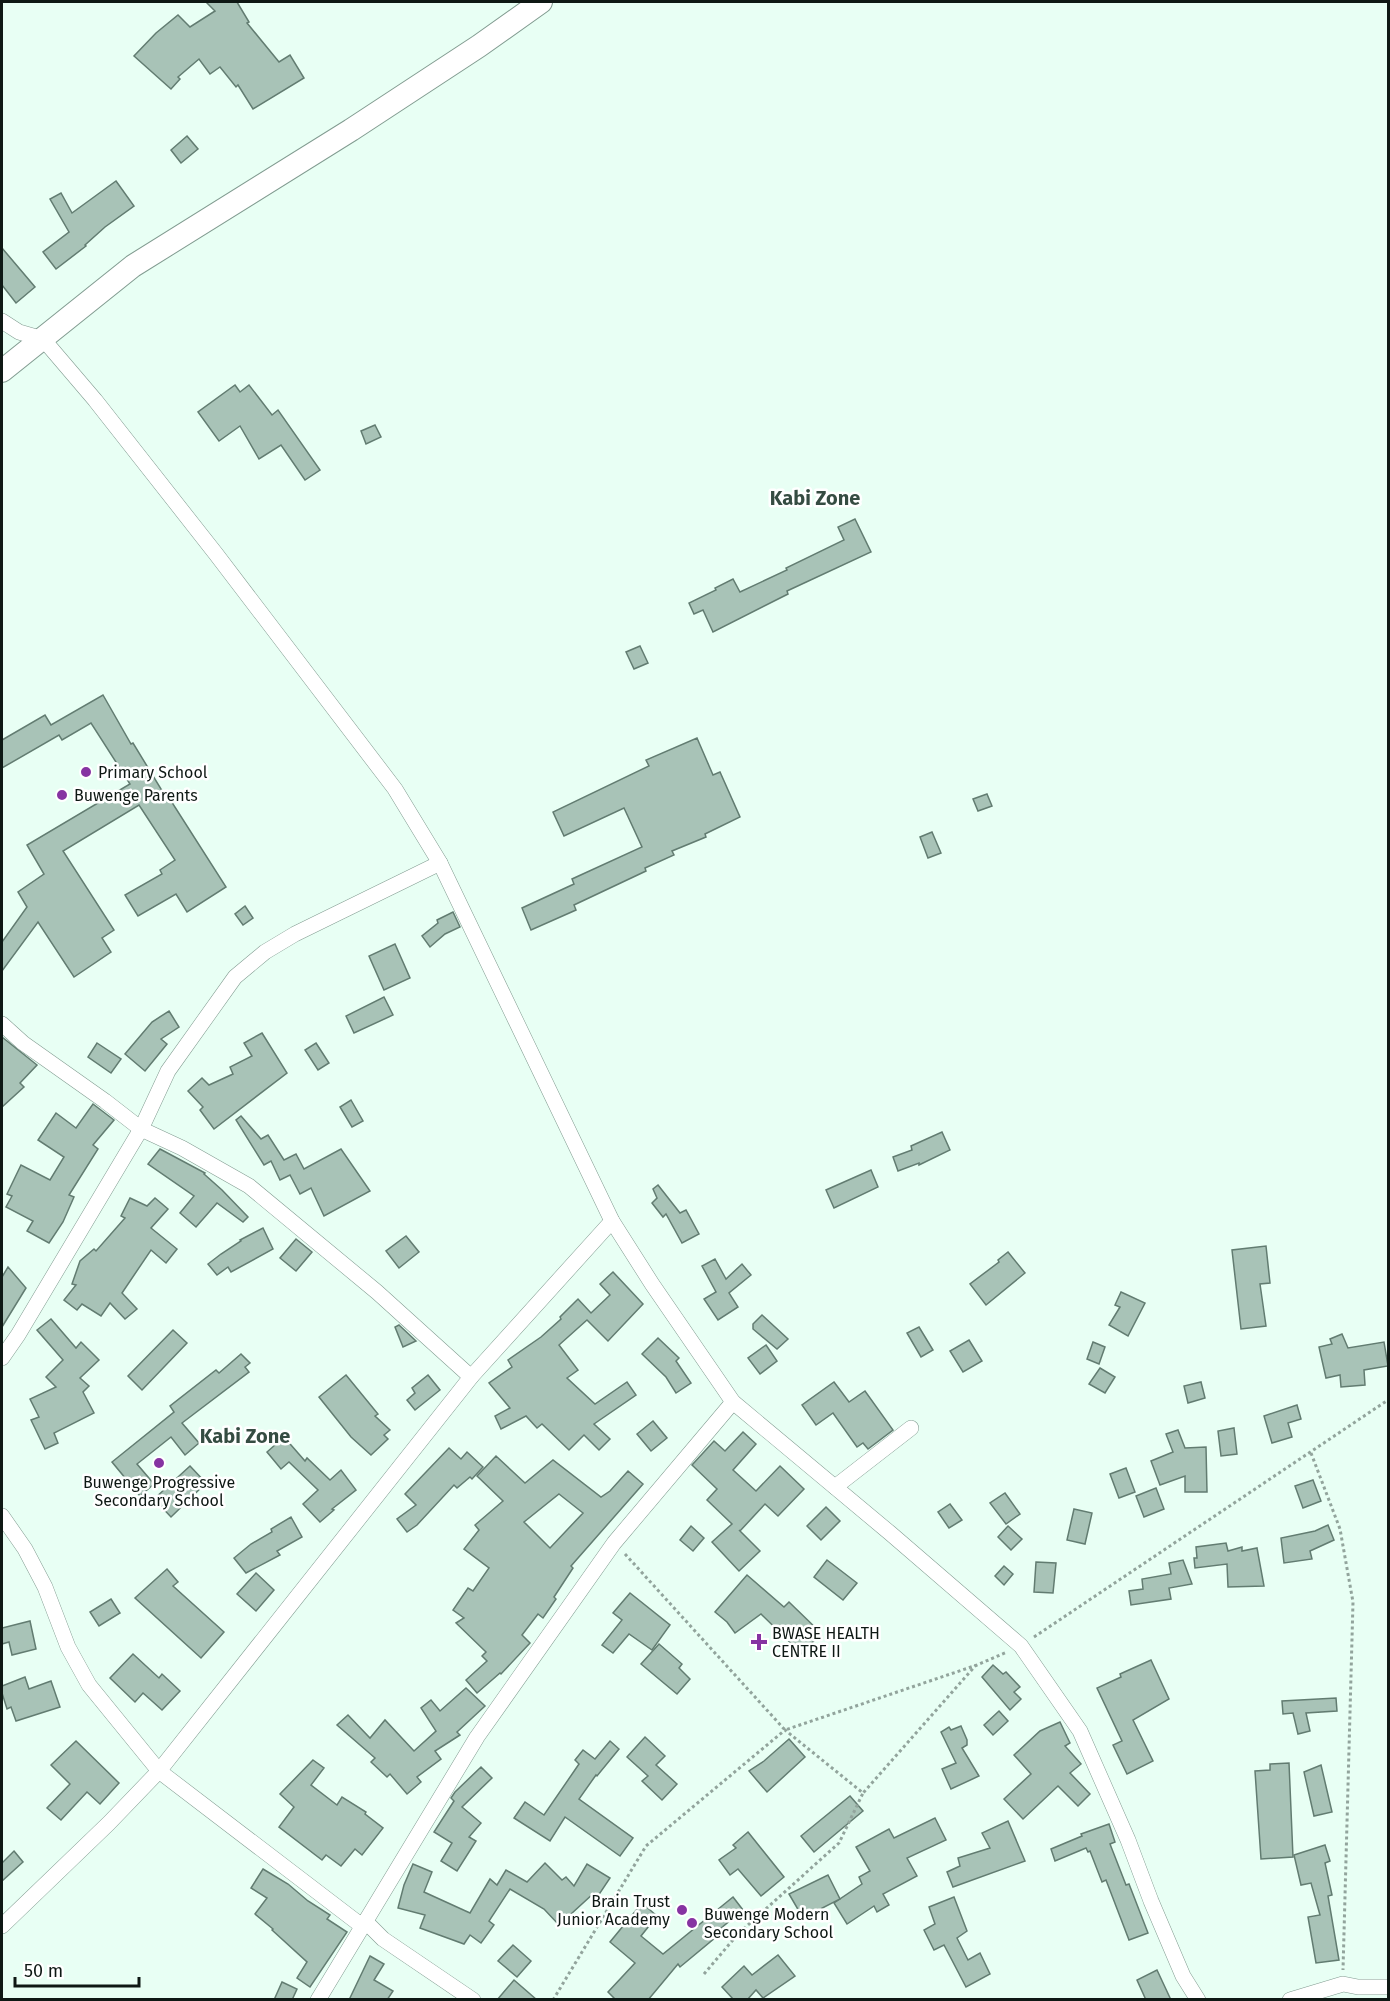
<svg xmlns="http://www.w3.org/2000/svg" width="1390" height="2001" font-family="'Fira Sans',sans-serif">
  <rect width="100%" height="100%" fill="#e8fff4"/>
  <g fill="#a8c3b7" stroke="#627c71" stroke-width="1.5" fill-rule="evenodd">
    <path d="M206 2H237L249 22 247 23 279 62 290 55 304 78 253 109 238 85 236 87 220 67 210 74 199 59 178 77 180 79 171 89 134 56 156 33 178 15 190 27 215 11Z"/>
    <path d="M187 136 198 149 181 163 171 150Z"/>
    <path d="M116 181 134 206 105 227 85 245 86 246 56 269 43 252 69 232 50 199 61 193 72 213Z"/>
    <path d="M2 248 35 287 16 303 2 285Z"/>
    <path d="M235 385 240 392 249 385 272 415 278 410 320 470 305 480 281 445 259 459 240 426 219 441 198 412Z"/>
    <path d="M375 425 381 437 366 444 361 431Z"/>
    <path d="M855 519 871 552 787 591 788 594 713 632 703 610 694 614 689 603 716 590 715 588 733 579 740 592 787 570 786 568 844 540 838 527Z"/>
    <path d="M640 646 648 663 634 669 626 652Z"/>
    <path d="M103 695 131 744 133 743 164 794 166 793 226 887 187 912 176 894 138 916 125 895 162 874 160 870 175 860 139 805 63 851 114 930 102 938 111 952 74 977 38 922 2 971V942L27 907 18 892 44 874 27 845 130 784 91 723 62 740 59 735 2 768V740L45 715 51 725Z"/>
    <path d="M697 738 713 775 720 772 740 817 705 834 706 837 672 851 674 855 645 868 646 871 574 905 576 910 531 930 522 908 574 884 572 879 642 847 624 808 564 836 553 812 649 766 646 760Z"/>
    <path d="M987 794 992 806 978 811 973 799Z"/>
    <path d="M932 832 941 853 928 858 920 837Z"/>
    <path d="M245 906 253 918 243 925 235 914Z"/>
    <path d="M453 912 460 927 445 934 430 947 422 936 438 923 437 920Z"/>
    <path d="M395 944 410 978 384 990 369 956Z"/>
    <path d="M384 997 393 1015 354 1033 346 1016Z"/>
    <path d="M169 1011 179 1027 161 1039 167 1044 145 1071 125 1054 152 1022Z"/>
    <path d="M262 1033 287 1073 214 1129 200 1110 203 1107 188 1091 202 1078 209 1085 233 1074 230 1067 252 1056 244 1043Z"/>
    <path d="M2 1037 37 1065 20 1083 24 1087 2 1107Z"/>
    <path d="M97 1043 121 1059 111 1073 88 1057Z"/>
    <path d="M316 1043 329 1063 318 1070 305 1050Z"/>
    <path d="M351 1100 363 1121 352 1127 340 1107Z"/>
    <path d="M93 1104 114 1120 93 1145 98 1149 69 1195 74 1197 63 1222 49 1243 27 1231 33 1221 6 1207 12 1196 7 1194 21 1165 50 1180 64 1157 38 1140 56 1113 76 1128Z"/>
    <path d="M241 1116 261 1139 268 1135 284 1160 296 1154 304 1169 341 1149 370 1191 324 1216 311 1188 300 1194 290 1175 280 1180 271 1161 264 1165 236 1120Z"/>
    <path d="M942 1132 950 1150 919 1165V1163L898 1171 893 1157 912 1150 911 1146Z"/>
    <path d="M160 1149 205 1173 204 1174 222 1190 248 1217 243 1222 217 1203 196 1227 180 1213 194 1196 148 1164Z"/>
    <path d="M871 1170 878 1187 834 1208 826 1190Z"/>
    <path d="M658 1185 680 1213 686 1210 699 1234 682 1243 666 1214 663 1217 652 1203 657 1198 653 1189Z"/>
    <path d="M130 1198 147 1206 155 1198 168 1209 151 1228 177 1249 166 1263 151 1250 122 1293 137 1309 125 1319 110 1303 101 1316 82 1304 77 1310 64 1300 76 1285 72 1284 80 1261 94 1249 96 1251 125 1218 121 1216Z"/>
    <path d="M263 1228 273 1249 231 1272 228 1267 217 1275 208 1264 221 1254 241 1241 240 1240Z"/>
    <path d="M406 1236 419 1252 399 1268 386 1251Z"/>
    <path d="M296 1239 312 1252 296 1271 280 1258Z"/>
    <path d="M1266 1246 1270 1283 1260 1284 1266 1326 1241 1329 1232 1250Z"/>
    <path d="M1008 1252 1025 1273 986 1305 970 1284 999 1262 998 1260Z"/>
    <path d="M715 1259 726 1279 742 1264 751 1275 729 1293 738 1307 718 1320 704 1299 716 1292 702 1266Z"/>
    <path d="M8 1267 26 1288 2 1327V1277Z"/>
    <path d="M613 1272 643 1304 608 1341 587 1320 559 1345 578 1370 567 1378 595 1404 627 1382 636 1395 594 1424 610 1439 599 1450 584 1435 569 1450 542 1424 537 1428 526 1416 501 1429 495 1416 510 1408 489 1383 512 1367 508 1360 541 1337 561 1319 560 1317 578 1299 591 1313 610 1295 600 1284Z"/>
    <path d="M1121 1292 1145 1303 1128 1336 1109 1325 1120 1307 1115 1305Z"/>
    <path d="M762 1315 788 1339 777 1349 753 1329V1324Z"/>
    <path d="M51 1319 76 1348 81 1342 99 1360 80 1378 89 1386 83 1392 94 1413 54 1433 58 1443 45 1449 31 1420 39 1417 30 1399 56 1387 46 1377 63 1360 37 1330Z"/>
    <path d="M399 1325 416 1341 403 1347 395 1327Z"/>
    <path d="M919 1327 933 1350 921 1357 907 1333Z"/>
    <path d="M173 1330 187 1343 142 1390 128 1376Z"/>
    <path d="M1342 1334 1348 1348 1384 1342 1388 1366 1364 1370 1365 1385 1341 1387 1340 1375 1326 1378 1319 1347 1332 1344 1330 1339Z"/>
    <path d="M658 1338 679 1358 676 1361 691 1383 676 1393 666 1377 642 1354Z"/>
    <path d="M969 1340 982 1361 963 1372 950 1351Z"/>
    <path d="M1093 1342 1105 1347 1099 1364 1087 1359Z"/>
    <path d="M766 1345 777 1361 760 1374 748 1358Z"/>
    <path d="M241 1354 250 1363 245 1367 249 1372 182 1423 199 1443 185 1455 171 1437 137 1464 154 1484 140 1496 112 1462 174 1412 170 1406 216 1370 219 1373Z"/>
    <path d="M1100 1368 1115 1377 1105 1393 1089 1384Z"/>
    <path d="M346 1375 378 1414 375 1416 390 1430 384 1435 388 1439 371 1455 351 1437 319 1397Z"/>
    <path d="M428 1375 440 1390 415 1410 407 1400 415 1393 412 1388Z"/>
    <path d="M834 1382 849 1402 865 1391 893 1430 868 1449 863 1443 857 1447 833 1413 816 1425 802 1405Z"/>
    <path d="M1201 1382 1205 1398 1188 1403 1184 1386Z"/>
    <path d="M1297 1405 1301 1419 1288 1423 1292 1437 1272 1443 1264 1416Z"/>
    <path d="M653 1421 667 1438 651 1451 637 1434Z"/>
    <path d="M1234 1428 1237 1454 1221 1456 1218 1431Z"/>
    <path d="M1178 1430 1185 1448 1206 1447 1207 1492H1185V1476L1160 1485 1151 1461 1173 1452 1166 1434Z"/>
    <path d="M743 1432 756 1444 733 1470 756 1491 780 1466 804 1489 778 1516 765 1504 740 1531 739 1530 760 1551 739 1571 712 1542 732 1524 707 1500 717 1489 692 1465 714 1441 725 1451Z"/>
    <path d="M284 1437 305 1461 307 1458 330 1480 341 1470 356 1490 332 1509 334 1510 320 1522 303 1504 318 1490 289 1462 281 1469 267 1452Z"/>
    <path d="M449 1448 461 1459 467 1452 483 1467 472 1479 470 1477 457 1488 454 1485 417 1525 407 1532 397 1519 416 1505 405 1494Z"/>
    <path d="M496 1456 525 1483 553 1460 601 1497 610 1491 628 1471 643 1484 571 1566 573 1568 554 1597 556 1599 543 1618 538 1614 522 1635 530 1643 501 1674 500 1673 477 1693 466 1680 487 1661 482 1656 486 1652 456 1623 464 1618 453 1610 468 1588 473 1591 489 1568 464 1549 479 1530 475 1525 503 1501 477 1476ZM559 1494 583 1513 550 1548 524 1522Z"/>
    <path d="M190 1466 206 1483 171 1517 154 1499Z"/>
    <path d="M1126 1468 1135 1492 1119 1498 1110 1474Z"/>
    <path d="M1313 1480 1321 1501 1303 1508 1295 1486Z"/>
    <path d="M1156 1488 1164 1509 1144 1517 1136 1496Z"/>
    <path d="M1005 1493 1020 1514 1006 1524 990 1503Z"/>
    <path d="M950 1504 962 1520 949 1528 938 1512Z"/>
    <path d="M826 1507 840 1521 821 1540 807 1526Z"/>
    <path d="M1074 1509 1092 1513 1085 1544 1067 1540Z"/>
    <path d="M291 1517 302 1537 277 1551 280 1555 246 1573 234 1558 251 1544 272 1532 271 1529Z"/>
    <path d="M1328 1525 1334 1540 1310 1551 1312 1559 1284 1563 1281 1538 1315 1531Z"/>
    <path d="M691 1526 704 1538 693 1551 680 1540Z"/>
    <path d="M1008 1526 1022 1539 1011 1550 998 1537Z"/>
    <path d="M1226 1543 1228 1551 1242 1547V1551L1257 1548 1264 1586 1228 1587 1227 1564 1195 1568 1194 1558H1197L1196 1547Z"/>
    <path d="M827 1560 857 1583 843 1600 814 1577Z"/>
    <path d="M1183 1560 1192 1584 1169 1588 1171 1599 1131 1605 1129 1591 1143 1589 1142 1579 1171 1574 1169 1563Z"/>
    <path d="M1036 1562 1056 1563 1053 1593 1034 1592Z"/>
    <path d="M1004 1566 1013 1574 1004 1585 995 1576Z"/>
    <path d="M167 1569 178 1582 173 1586 224 1632 201 1658 135 1598Z"/>
    <path d="M256 1573 274 1590 256 1611 237 1594Z"/>
    <path d="M747 1575 784 1607 789 1602 821 1633 802 1654 761 1614 735 1633 727 1622 715 1612Z"/>
    <path d="M630 1593 670 1625 652 1650 629 1634 613 1653 602 1645 622 1620 613 1613Z"/>
    <path d="M111 1599 120 1613 99 1626 90 1612Z"/>
    <path d="M30 1621 36 1649 12 1655 9 1642 2 1644V1628Z"/>
    <path d="M659 1644 682 1664 679 1668 690 1679 677 1694 641 1664Z"/>
    <path d="M133 1654 159 1678 162 1674 180 1691 162 1710 143 1693 135 1702 110 1678Z"/>
    <path d="M1151 1660 1169 1699 1133 1720 1153 1761 1127 1774 1113 1745 1122 1741 1097 1688 1121 1677 1120 1674Z"/>
    <path d="M993 1665 1003 1674 1006 1672 1020 1687 1014 1692 1021 1699 1010 1710 982 1677Z"/>
    <path d="M25 1677 29 1689 51 1681 60 1707 16 1721 11 1707 7 1709 2 1693V1686Z"/>
    <path d="M466 1688 485 1706 457 1732 460 1735 435 1751 441 1759 417 1777 421 1782 407 1794 390 1774 387 1777 371 1762 375 1758 337 1725 348 1715 370 1738 385 1720 414 1751 436 1731 421 1708 431 1700 440 1711Z"/>
    <path d="M1336 1698 1337 1711 1306 1713 1310 1731 1298 1734 1293 1713 1283 1714 1282 1701Z"/>
    <path d="M999 1711 1008 1721 993 1735 984 1725Z"/>
    <path d="M1060 1722 1070 1743 1065 1746 1081 1764 1070 1773 1090 1794 1078 1806 1058 1786 1023 1819 1004 1799 1031 1774 1014 1755 1040 1731Z"/>
    <path d="M961 1726 967 1740V1745L962 1748 979 1776 951 1789 942 1769 956 1763 941 1732 949 1727 951 1730Z"/>
    <path d="M645 1737 665 1756 656 1765 677 1784 662 1800 642 1781 648 1776 627 1757Z"/>
    <path d="M789 1739 805 1757 767 1792 749 1771 764 1761Z"/>
    <path d="M76 1741 119 1783 100 1804 87 1792 61 1820 47 1808 70 1784 51 1765Z"/>
    <path d="M610 1741 619 1749 597 1776 596 1775 579 1799 633 1838 620 1856 565 1817 550 1841 514 1818 525 1802 544 1815 579 1764 575 1760 583 1750 595 1759Z"/>
    <path d="M313 1760 324 1768 311 1785 337 1805 342 1797 366 1812 365 1814 383 1828 362 1855 355 1849 341 1866 326 1855 322 1860 279 1827 294 1807 280 1794Z"/>
    <path d="M1289 1763 1293 1857 1261 1859 1255 1771 1270 1770V1764Z"/>
    <path d="M1321 1765 1332 1812 1314 1816 1304 1772Z"/>
    <path d="M481 1767 492 1778 462 1807 481 1823 469 1837 476 1841 457 1871 441 1861 452 1843 434 1832 454 1801 451 1798 455 1792Z"/>
    <path d="M850 1796 863 1811 814 1852 801 1836Z"/>
    <path d="M935 1818 946 1840 907 1858 917 1876 883 1894 889 1905 877 1912 874 1906 847 1924 834 1903 862 1884 859 1877 870 1871 856 1847 889 1829 894 1838Z"/>
    <path d="M1008 1821 1025 1861 953 1887 947 1872 960 1866 958 1858 990 1848 982 1833Z"/>
    <path d="M1109 1824 1115 1842 1110 1844 1126 1885 1129 1884 1148 1933 1129 1940 1106 1880 1102 1882 1090 1851 1088 1852 1086 1848 1055 1861 1051 1849 1082 1836 1081 1834Z"/>
    <path d="M748 1832 784 1877 761 1896 738 1869 730 1875 719 1860 736 1848 733 1845Z"/>
    <path d="M1325 1845 1330 1861 1325 1863 1332 1895 1328 1896 1339 1960 1316 1963 1308 1917 1320 1915 1311 1883 1301 1885 1294 1855Z"/>
    <path d="M14 1851 23 1862 2 1881V1863Z"/>
    <path d="M545 1863 562 1880 566 1877 574 1886 587 1864 610 1878 598 1896 594 1893 559 1925 544 1909 510 1889 489 1921 494 1925 481 1943 470 1935 464 1944 420 1928 425 1915 398 1908 404 1885 413 1864 432 1872 424 1892 470 1913 490 1879 497 1885 506 1870 527 1882Z"/>
    <path d="M263 1869 288 1884 308 1901 330 1915 327 1919 347 1932 310 1987 297 1978 307 1962 272 1930 273 1929 255 1914 267 1898 251 1888Z"/>
    <path d="M828 1875 840 1899 803 1918 789 1894Z"/>
    <path d="M733 1897 743 1910 714 1934 716 1937 680 1967 678 1964 648 2000H616L608 1992 635 1963 610 1942 642 1903 657 1916 641 1936 663 1954Z"/>
    <path d="M954 1897 967 1931 957 1938 968 1960 980 1953 990 1974 966 1987 944 1945 934 1950 924 1930 935 1924 929 1907Z"/>
    <path d="M513 1945 531 1961 517 1977 498 1961Z"/>
    <path d="M778 1955 795 1976 763 1998 756 1990 747 2000H734L722 1987 744 1966 752 1975Z"/>
    <path d="M370 1956 384 1964 374 1980 393 1991 387 2000H349Z"/>
    <path d="M1157 1970 1171 2000H1146L1137 1980Z"/>
    <path d="M514 1980 537 2000H497Z"/>
    <path d="M282 1982 297 1989 292 2000H274Z"/>
  </g>
  <g fill="none" stroke-linecap="round" stroke-linejoin="round">
    <defs>
      <g id="street">
        <path d="M2 321 19 332 43 339 95 400 216 554 395 789 440 863 612 1221 652 1284 733 1402 890 1533 1021 1646 1080 1731 1128 1840 1151 1901 1183 1976 1198 2000"/>
        <path d="M2 1024 23 1043 105 1101 141 1129 182 1148 249 1186 377 1292 471 1377"/>
        <path d="M2 1358 18 1335 141 1129 168 1071 235 977 265 952 295 934 440 863"/>
        <path d="M835 1487 911 1428"/>
        <path d="M2 1516 25 1549 45 1587 68 1647 89 1685 159 1771 362 1926"/>
        <path d="M365 1921 383 1939 473 2000"/>
        <path d="M2 1926 109 1823 159 1771 471 1377 612 1221"/>
        <path d="M318 2000 477 1737 614 1543 733 1402"/>
        <path d="M1290 2000 1343 1984 1358 1987H1388"/>
      </g>
      <path id="secondary" d="M2 371 133 266 351 130 479 46 541 2"/>
    </defs>
    <use href="#street" stroke="#829c91" stroke-width="16"/>
    <use href="#secondary" stroke="#829c91" stroke-width="24"/>
    <g stroke="#92a49c" stroke-width="3" stroke-dasharray="3 3" stroke-linecap="butt">
      <path d="M1311 1453 1340 1529 1353 1602 1343 1970"/>
      <path d="M625 1554 785 1730 977 1665 1007 1652"/>
      <path d="M1034 1637 1388 1400"/>
      <path d="M704 1974 738 1934 839 1843 863 1793"/>
      <path d="M553 2000 646 1846 785 1730 863 1793 976 1665"/>
    </g>
    <use href="#street" stroke="#fff" stroke-width="15"/>
    <use href="#secondary" stroke="#fff" stroke-width="22"/>
  </g>
  <g fill="#8633a2" stroke="#fff" stroke-width="2">
    <circle cx="86" cy="772" r="6"/>
    <circle cx="62" cy="795" r="6"/>
    <circle cx="159" cy="1463" r="6"/>
    <path d="M756 1633h6v6h6v6h-6v6h-6v-6h-6v-6h6z"/>
    <circle cx="682" cy="1910" r="6"/>
    <circle cx="692" cy="1923" r="6"/>
  </g>
  <g text-anchor="middle" stroke-width="5" stroke-linejoin="round" paint-order="stroke">
    <g font-size="16" fill="#0e1814" stroke="#fff" text-anchor="start">
      <text x="98" y="778">Primary School</text>
      <text x="74" y="801">Buwenge Parents</text>
      <text x="159" y="1488" text-anchor="middle">Buwenge Progressive<tspan x="159" dy="18">Secondary School</tspan></text>
      <text x="772" y="1639">BWASE HEALTH<tspan x="772" dy="18">CENTRE II</tspan></text>
      <text x="670" y="1907" text-anchor="end">Brain Trust<tspan x="670" dy="18">Junior Academy</tspan></text>
      <text x="704" y="1920">Buwenge Modern<tspan x="704" dy="18">Secondary School</tspan></text>
    </g>
    <g font-size="20" font-weight="bold" fill="#354c42" stroke="#fff">
      <text x="815" y="505">Kabi Zone</text>
      <text x="245" y="1443">Kabi Zone</text>
    </g>
  </g>
  <rect width="1390" height="2001" fill="none" stroke="#0e1814" stroke-width="6"/>
  <path d="M15 1977v9h124v-9" fill="none" stroke="#0e1814" stroke-width="3"/>
  <text x="24" y="1977" font-size="18" fill="#0e1814" stroke="#ffffff" stroke-width="4.5" paint-order="stroke">50 m</text>
</svg>
